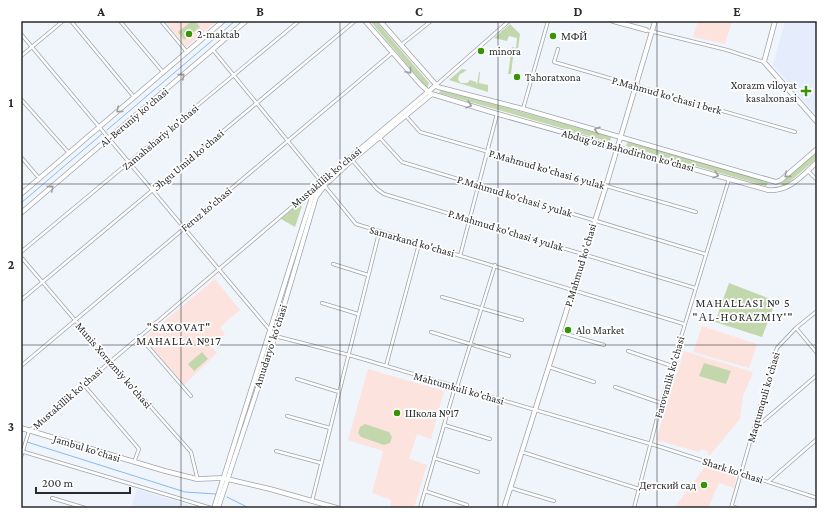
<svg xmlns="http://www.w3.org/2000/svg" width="838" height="529" font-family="'Crimson Pro',serif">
  <rect width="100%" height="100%" fill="#f0f4fb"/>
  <g fill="#e5ecfb">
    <path d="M785 21H817V116L773 65Z"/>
    <path d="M137 489 198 508H131Z"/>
  </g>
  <g fill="#fde3dd">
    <path d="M165 21H217L186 47Z"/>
    <path d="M698 21H732L725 44 693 37Z"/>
    <path d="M215 279 240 310 220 327 225 334 211 346 217 353 184 385 144 338Z"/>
    <path d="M702 326 757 344 749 368 693 352Z"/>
    <path d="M684 351 753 372 743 396 740 419 710 455H708V451L701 449 699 452 656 440Z"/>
    <path d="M368 369 444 391 431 439 417 434 409 459 427 465 414 508 402 506V508H391V500L372 493 383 451 348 440Z"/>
    <path d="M707 464 737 474 734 488 719 483 708 508H675L677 504Z"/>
  </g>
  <g fill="#c2d8ac">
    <path d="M192 21H195L200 27 184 40 178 32Z"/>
    <path d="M370 21H376L429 83 427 88Z"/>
    <path d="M510 24 520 34 518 49H514L511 74H508L512 47 516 48 517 38 509 36 507 41 494 38Z"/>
    <path d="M462 69 467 70 459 75 458 80 461 83H467L470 80 476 82 477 85 479 72H480L479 83 488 85V87L482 86 488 87V92L449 80Z"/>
    <path d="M441 89 611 137 610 142 439 93Z"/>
    <path d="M628 141 768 181V183L766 186 626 146Z"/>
    <path d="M817 152V158L786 185H782L781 182Z"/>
    <path d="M298 204 302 206 295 227 281 219Z"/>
    <path d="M729 283 776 301 762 337 715 322Z"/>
    <path d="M202 352 208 359 194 371 188 364Z"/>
    <path d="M704 363 731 371 726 384 699 376Z"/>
    <path d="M365 424 389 432 392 437 390 443 384 445 361 437 358 433 360 427Z"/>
  </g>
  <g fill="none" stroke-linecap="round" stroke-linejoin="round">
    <g stroke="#84bcf6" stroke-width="1">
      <path d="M107 130 235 21"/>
      <path d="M21 203 102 134"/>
      <path d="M27 442 185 492 216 494"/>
      <path d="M227 497 249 508"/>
    </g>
    <defs>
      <g id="street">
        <path d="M71 21 134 97"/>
        <path d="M120 21 163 72"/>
        <path d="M161 21 187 52"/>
        <path d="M646 30 727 50 764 62"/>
        <path d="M21 34 275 336 349 355 661 447 817 498"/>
        <path d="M401 45 431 21"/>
        <path d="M558 49 554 62 795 132"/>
        <path d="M213 50 356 224 684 324"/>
        <path d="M21 56 63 21"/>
        <path d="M435 86 509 21"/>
        <path d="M21 99 69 153"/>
        <path d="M523 109 548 21"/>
        <path d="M406 116 420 132 696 212"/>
        <path d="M380 138 402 162 705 254"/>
        <path d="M21 157 39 178"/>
        <path d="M352 160 377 189 384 194 695 288"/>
        <path d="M808 171 817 180"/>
        <path d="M21 252 299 21"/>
        <path d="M460 256 497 114"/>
        <path d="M21 257 110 361 191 452 197 477"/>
        <path d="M333 264 368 275"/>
        <path d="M442 297 522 320"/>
        <path d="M21 300 355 21"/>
        <path d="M322 303 358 314"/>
        <path d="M796 328 817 353"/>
        <path d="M431 332 509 356"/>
        <path d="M559 332 604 345"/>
        <path d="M139 336 191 396"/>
        <path d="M628 351 672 366"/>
        <path d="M21 366 392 53"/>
        <path d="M386 366 419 244"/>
        <path d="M549 367 594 382"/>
        <path d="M297 379 339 392"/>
        <path d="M83 384 139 449 134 462"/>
        <path d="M457 387 495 265"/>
        <path d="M615 387 661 403"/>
        <path d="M287 416 330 428"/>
        <path d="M444 425 490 439"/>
        <path d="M754 429 817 375"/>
        <path d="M21 451 211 508"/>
        <path d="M276 451 321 463"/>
        <path d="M522 452 639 489"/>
        <path d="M21 457 29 431 320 183"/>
        <path d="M434 458 478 472"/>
        <path d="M769 481 817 439"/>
        <path d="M511 488 554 501"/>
        <path d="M425 491 467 505"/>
        <path d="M52 498 85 508"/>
        <path d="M312 501 379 233"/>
        <path d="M732 506 737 508"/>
        <path d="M420 508 455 387"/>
        <path d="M634 508 661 403 729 179"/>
        <path d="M731 508 777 348 796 328 817 311"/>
      </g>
      <g id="secondary">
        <path d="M365 21 421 85 430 93"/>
        <path d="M380 21 438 87 523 109 776 182 781 180 817 149"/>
        <path d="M613 21 646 30"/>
        <path d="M775 21 764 62 817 122"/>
        <path d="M21 194 223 21"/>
        <path d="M21 213 246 21"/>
        <path d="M21 428 165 471 197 479 223 478 270 489 337 508"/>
        <path d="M214 508 312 197 322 181 435 86"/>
        <path d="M218 508 275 336 316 197 325 185 352 160 432 94 491 112 768 190C789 192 802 176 817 162"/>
        <path d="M504 508 606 186 655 21"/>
      </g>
    </defs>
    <use href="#street" stroke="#9fa3aa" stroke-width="4"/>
    <use href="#secondary" stroke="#9fa3aa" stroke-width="5.5"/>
    <use href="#street" stroke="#fff" stroke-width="2.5"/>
    <use href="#secondary" stroke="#fff" stroke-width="4"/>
  </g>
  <defs><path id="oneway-chevron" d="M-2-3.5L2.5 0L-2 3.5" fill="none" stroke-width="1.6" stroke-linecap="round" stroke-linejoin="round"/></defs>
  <g stroke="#9f9fa0">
    <use href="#oneway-chevron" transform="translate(409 71) rotate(49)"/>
    <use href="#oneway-chevron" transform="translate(182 76) rotate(-40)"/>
    <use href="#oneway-chevron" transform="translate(469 105) rotate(18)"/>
    <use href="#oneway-chevron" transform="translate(119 110) rotate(139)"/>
    <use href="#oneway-chevron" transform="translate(597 130) rotate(-164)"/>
    <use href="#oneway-chevron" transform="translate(716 175) rotate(16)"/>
    <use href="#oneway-chevron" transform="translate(787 175) rotate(139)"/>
    <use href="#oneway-chevron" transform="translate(51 188) rotate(-40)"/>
  </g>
  <path fill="none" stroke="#292a2d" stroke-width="1" stroke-opacity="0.55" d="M181 21V508M340 21V508M498 21V508M657 21V508M21 184H817M21 345H817"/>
  <g fill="#399306" stroke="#fff" stroke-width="1.5">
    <circle cx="189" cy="34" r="4"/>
    <circle cx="553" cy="36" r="4"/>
    <circle cx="481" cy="51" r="4"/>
    <circle cx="517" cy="77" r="4"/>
    <path d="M804 85h4v4h4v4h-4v4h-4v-4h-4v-4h4z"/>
    <circle cx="568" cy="330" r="4"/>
    <circle cx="397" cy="413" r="4"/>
    <circle cx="704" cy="485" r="4"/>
  </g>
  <g text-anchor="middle" stroke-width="3.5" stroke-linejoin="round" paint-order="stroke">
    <g font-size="11" fill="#292a2d" stroke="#fff" text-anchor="start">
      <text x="197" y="38">2-maktab</text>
      <text x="561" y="40">МФЙ</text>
      <text x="489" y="55">minora</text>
      <text x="525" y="81">Tahoratxona</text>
      <text x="797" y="89" text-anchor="end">Xorazm viloyat<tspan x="797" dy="13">kasalxonasi</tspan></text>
      <text x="576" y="334">Alo Market</text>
      <text x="405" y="417">Школа №17</text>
      <text x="696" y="489" text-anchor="end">Детский сад</text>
    </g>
    <g font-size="11" fill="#292a2d" stroke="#fff">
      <text transform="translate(667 95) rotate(16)" y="4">P.Mahmud ko'chasi 1 berk</text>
      <text transform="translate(134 117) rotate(-40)" y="4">Al-Beruniy ko’chasi</text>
      <text transform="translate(160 137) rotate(-40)" y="4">Zamahshariy ko'chasi</text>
      <text transform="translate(628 150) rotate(15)" y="4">Abdug’ozi Bahodirhon ko’chasi</text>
      <text transform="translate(188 160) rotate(-40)" y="4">Эhgu Umid ko’chasi</text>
      <text transform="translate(547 169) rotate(16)" y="4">P.Mahmud ko'chasi 6 yulak</text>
      <text transform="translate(326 177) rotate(-40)" y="4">Mustakillik ko'chasi</text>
      <text transform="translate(515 196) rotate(17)" y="4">P.Mahmud ko'chasi 5 yulak</text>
      <text transform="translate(206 209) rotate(-40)" y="4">Feruz ko'chasi</text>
      <text transform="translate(506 230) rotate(17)" y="4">P.Mahmud ko'chasi 4 yulak</text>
      <text transform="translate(412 241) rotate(16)" y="4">Samarkand ko'chasi</text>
      <text transform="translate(580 265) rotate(-73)" y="4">P.Mahmud ko'chasi</text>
      <text transform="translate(270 346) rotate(-72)" y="4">Amudaryo' ko'chasi</text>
      <text transform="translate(114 365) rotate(49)" y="4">Munis Xorazmiy ko'chasi</text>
      <text transform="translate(669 377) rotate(-74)" y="4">Farovanlik ko'chasi</text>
      <text transform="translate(459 388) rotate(16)" y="4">Mahtumkuli ko'chasi</text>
      <text transform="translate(763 397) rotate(-74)" y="4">Maqtumquli ko'chasi</text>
      <text transform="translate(67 398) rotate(-41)" y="4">Mustakillik ko'chasi</text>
      <text transform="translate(87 448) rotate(17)" y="4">Jambul ko'chasi</text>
      <text transform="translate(733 470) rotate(18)" y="4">Shark ko'chasi</text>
    </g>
    <g font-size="12" letter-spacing="1" fill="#292a2d" stroke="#fff">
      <text x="743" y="307">MAHALLASI № 5<tspan x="743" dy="14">"АL-HORAZMIY'"</tspan></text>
      <text x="179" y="331">"SAXOVAT"<tspan x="179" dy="14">MAHALLA №17</tspan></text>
    </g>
  </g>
  <rect width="838" height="529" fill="none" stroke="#ffffff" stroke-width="44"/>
  <path d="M36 487v6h94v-6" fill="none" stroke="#292a2d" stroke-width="2"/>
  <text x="42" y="487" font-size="12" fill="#292a2d" stroke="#ffffff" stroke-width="3" paint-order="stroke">200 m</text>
  <rect x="22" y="22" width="794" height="485" fill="none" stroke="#292a2d" stroke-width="1.5"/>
  <g font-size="13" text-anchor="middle" font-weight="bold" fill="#292a2d">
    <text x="101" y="16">A</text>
    <text x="260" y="16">B</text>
    <text x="419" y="16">C</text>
    <text x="578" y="16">D</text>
    <text x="737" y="16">E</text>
    <text x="11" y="107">1</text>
    <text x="11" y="269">2</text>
    <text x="11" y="431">3</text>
  </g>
</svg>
